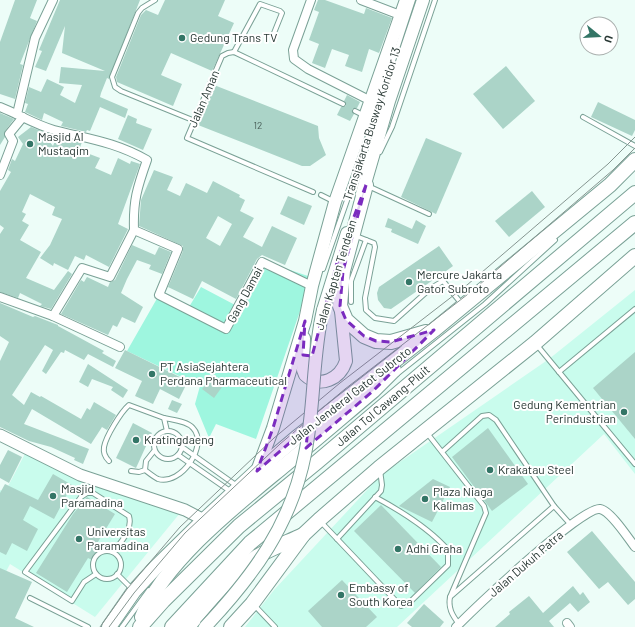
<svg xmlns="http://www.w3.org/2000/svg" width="635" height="627" font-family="Barlow,sans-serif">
  <rect width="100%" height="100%" fill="#edfdf8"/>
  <g fill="#c9fced">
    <path d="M635 290V474L604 434 397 627H245L274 590 381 475 549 359Z"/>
    <path d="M28 448 180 513 95 617 10 564 0 583V490L5 492Z"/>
  </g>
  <path fill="#9ef6df" d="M263 261 311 277 309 285 256 439 216 424 209 438 195 404 200 386 127 351 159 295 189 307 201 287 237 306Z"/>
  <g fill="#abd4c8" fill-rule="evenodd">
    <path d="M15 0H37L30 18 37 21 20 64 23 65 15 99 0 94V42Z"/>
    <path d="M60 0H140L109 79 107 78 101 93 100 97 128 109 125 118 100 107 90 131 87 130 86 132 61 126 63 122 44 113 42 120 25 112 28 104 25 103 29 87 41 92 47 79 64 87 60 95 75 103 82 85 59 83 61 67 105 71 62 53 65 26 46 71 35 67 42 51 39 50Z"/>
    <path d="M165 0H225L218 16 234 23 212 71 171 53 161 75 182 84 173 106 117 82 116 77 141 15 146 10 158 15Z"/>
    <path d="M318 0H325L364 14 366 8 392 18 379 53 369 49 362 72 345 66 349 55 332 49 325 68 312 63 319 44 309 40 319 12 314 10Z"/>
    <path d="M506 66 535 101 503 129 473 94Z"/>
    <path d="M214 85 318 126 319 138 326 155 310 166H302L198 125Z"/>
    <path d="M347 95 360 102 357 108 352 109 354 114 350 121 337 115 341 107 346 106 344 101Z"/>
    <path d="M598 102 635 120V130L632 136 591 117Z"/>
    <path d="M0 113 14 119 5 131V137L0 145Z"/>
    <path d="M128 115 137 119 136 123 152 129 143 150 118 139Z"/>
    <path d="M31 127 41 131 53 146 57 136 82 142 79 150 100 158 95 168 111 175 118 158 130 164 131 161 140 164 118 224 128 229 109 267 86 255 84 260 75 256 68 270 54 263 53 266 40 258 50 245 62 219 52 215 55 207 30 194 22 212 26 214 22 221 29 225 20 240 41 252 26 278 54 290 68 271 72 274 51 309 40 306 42 304 20 293 18 298 0 292V234L4 228 0 225V191L11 172 8 170 12 159 15 161 23 144 18 137Z"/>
    <path d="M426 138 462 153 436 214 401 197Z"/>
    <path d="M154 170 173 177 167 190 180 196 186 183 207 193 213 181 240 195 239 197 245 200 240 211 254 218 243 237 262 247 272 226 297 238 285 265 262 255 257 259 236 299 202 281 193 299 168 287 183 251V246L139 226 141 200ZM218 216 232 224 220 246 206 238Z"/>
    <path d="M532 191 545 207 509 237 495 221Z"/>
    <path d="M288 196 312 206 304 225 280 214Z"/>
    <path d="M388 218 412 229 416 220 426 226 418 244 391 232 392 229 385 227Z"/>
    <path d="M132 245 155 255 159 247 171 252 162 274 149 269 151 265 137 260 127 279 121 293 143 307 135 323 122 317 117 327 113 325 108 335 61 314 81 280 84 282 87 277 108 287 110 282 115 280Z"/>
    <path d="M439 246 453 266 442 274 437 273 436 278 391 309 384 308 378 300 377 293 379 287Z"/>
    <path d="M0 303 33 317 35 316 58 325V326L104 351 102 353 116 361 113 367 88 354 84 360 65 350 64 353 61 352 46 374 42 371 53 350 45 345 12 395 24 405 31 392 40 397 41 396 81 419 87 408 90 410 94 402 116 415 107 430 102 427 91 444 32 409 24 424 89 449 83 464 74 460 75 458 51 447 29 441 0 427V361L9 342 0 336Z"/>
    <path d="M125 350 188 381 179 399 160 389 153 404 135 396 142 381 115 368Z"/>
    <path d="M635 352V439L593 388Z"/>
    <path d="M88 364 128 390 123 398 111 390 113 387 92 379 88 387 79 382Z"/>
    <path d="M210 379 222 387 214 398 202 389Z"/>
    <path d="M172 400 182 404 177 413 168 409Z"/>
    <path d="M133 423 152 433 136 468 116 458Z"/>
    <path d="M488 428 528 484 492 511 452 457Z"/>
    <path d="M8 450 22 457 9 483 0 478V465Z"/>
    <path d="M53 474 72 485 54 519 30 506 23 520 38 529 27 551 12 543 6 555 0 552V493L5 484 38 500Z"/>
    <path d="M433 479 450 487 432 522 399 506Z"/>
    <path d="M87 497 115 514 96 545 100 547 92 560 88 558 67 592 36 573 73 514Z"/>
    <path d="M381 505 441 567 415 593 354 531Z"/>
    <path d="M592 531 635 582V599L628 605 608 582 599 589 567 552Z"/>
    <path d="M0 568 32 582 15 618 34 627H0Z"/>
    <path d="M342 580 377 617 366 627H322L308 611Z"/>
    <path d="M573 586 580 595 583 592 590 602 578 612 570 603 549 621 554 627H495L510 614 509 612 529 596 543 613Z"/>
    <path d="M424 604 444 622 440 627H412L407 623Z"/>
  </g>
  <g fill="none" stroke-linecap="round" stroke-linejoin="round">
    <defs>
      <g id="lane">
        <path d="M155 0 142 8 138 13 112 77 115 87 121 91 195 121"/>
        <path d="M234 52 260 4 280 11 282 13 274 33"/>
        <path d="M355 111 363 115"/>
        <path d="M583 117 635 146"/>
        <path d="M380 152 392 127 435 0"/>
        <path d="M368 186 429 214"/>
        <path d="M313 192 187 138 222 56 228 53 234 52 343 104"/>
        <path d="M321 195 333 201"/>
        <path d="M356 236 374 243 375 247 365 298 366 310 375 318 394 321 431 288 443 281"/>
        <path d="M323 269 351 189 413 0"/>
        <path d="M439 276 461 303"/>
        <path d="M351 302V281L366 240"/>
        <path d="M536 344 635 464"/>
        <path d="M559 372 635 309"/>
        <path d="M397 374 485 304 555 240"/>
        <circle cx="168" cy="445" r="14"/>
        <path d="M427 433 484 506 486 513 450 597 554 506 496 420 489 415 482 416 442 452"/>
        <path d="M182 447 237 486"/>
        <path d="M178 455 230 491"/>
        <path d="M109 461C105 457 103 453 104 447 106 436 121 412 129 405L164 418 167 431"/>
        <path d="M145 470C149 473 154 477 158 479 181 486 209 445 193 428 187 421 173 420 164 418"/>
        <path d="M131 471 139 472 145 470 146 461 154 451"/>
        <path d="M554 506 571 525"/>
        <path d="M321 522 395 600 401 606 409 603 448 565V550C429 528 401 511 375 497"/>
        <path d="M337 539 381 491 382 485 380 470"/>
        <circle cx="107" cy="565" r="14"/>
        <path d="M96 574 84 582 72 601 25 572 81 497 87 493H93L129 516C133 530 121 542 113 552"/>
        <path d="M117 574 132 589"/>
        <path d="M450 597C448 608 452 615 459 624"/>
        <path d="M30 598 88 627"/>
        <path d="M255 606 275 627"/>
        <path d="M122 627 149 590"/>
      </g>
      <g id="street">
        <path d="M311 0 293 50 294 59 308 69 371 101"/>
        <path d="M361 0 400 15"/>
        <path d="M0 107C18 114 36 125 54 130 89 139 115 142 147 160 137 188 133 201 134 230L178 249 159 295 226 329 262 262 312 286"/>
        <path d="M17 114 35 38 53 0"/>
        <path d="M0 175 13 141 9 134 23 117"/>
        <path d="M0 297 53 316 120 347"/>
        <path d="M53 316 82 268 110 277 134 230"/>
        <path d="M567 623 570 627"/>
        <path d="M456 627C474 609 582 506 600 509 611 511 628 538 635 547"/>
      </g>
      <path id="secondary" d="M0 435 80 475 185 510 204 520"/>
      <g id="primary">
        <path d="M362 194 389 101 423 0"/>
        <path d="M323 310 347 233"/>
        <path d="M304 338 303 370 305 375C320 389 340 379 346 361L341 311"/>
        <path d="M257 471 273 428 305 321 312 286 335 202 406 0"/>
      </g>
      <g id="highway">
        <path d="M366 185 343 271 340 306 346 320 364 336 376 341 391 342 426 332"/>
        <path d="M142 617C163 563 235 506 280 469 311 444 342 417 373 391L394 370"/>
        <path d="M109 627 134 591 156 567 204 520 257 471 296 438 434 330 610 185 635 160"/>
        <path d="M140 627 163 601 239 526 317 462 635 193"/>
        <path d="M172 627 250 543 635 223"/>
        <path d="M188 627C206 604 233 572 258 556 272 548 288 542 303 535"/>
        <path d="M231 627 252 604 303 535 319 520 379 468 535 343 635 256"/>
      </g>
    </defs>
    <use href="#lane" stroke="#7aa196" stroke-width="6"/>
    <use href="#street" stroke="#7aa196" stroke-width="10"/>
    <use href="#secondary" stroke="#7aa196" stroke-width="13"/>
    <use href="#primary" stroke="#7aa196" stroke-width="14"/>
    <use href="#highway" stroke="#7aa196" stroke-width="16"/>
    <use href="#lane" stroke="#fff" stroke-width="4"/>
    <use href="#street" stroke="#fff" stroke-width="8"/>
    <use href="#secondary" stroke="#fff" stroke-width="11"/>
    <use href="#primary" stroke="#fff" stroke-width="12"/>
    <use href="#highway" stroke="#fff" stroke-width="14"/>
    <g stroke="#869691" stroke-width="1">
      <path d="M100 627 127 589 180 527 274 438 340 383 467 285 608 164 635 137"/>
      <path d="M109 627 134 593 185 533 280 444 345 389 472 291 613 170 635 148"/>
    </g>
    <defs>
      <path id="primary-bridge" d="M205 627C253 576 291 525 305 454 315 407 312 357 323 310"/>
    </defs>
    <use href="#primary-bridge" stroke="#7aa196" stroke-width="14" stroke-linecap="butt"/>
    <use href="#primary-bridge" stroke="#fff" stroke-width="12"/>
  </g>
  <path fill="#7b2cbf" fill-opacity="0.2" stroke="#7b2cbf" stroke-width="3" stroke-dasharray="8 5" stroke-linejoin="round" d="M366 185 343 271 340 306 346 320 364 336 376 341 391 342 434 330 373 391 306 448 308 427 257 471 273 428 305 321 303 355 312 356 338 259Z"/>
  <g fill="#337566" stroke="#fff" stroke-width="1.5">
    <circle cx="182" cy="38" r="4"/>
    <circle cx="30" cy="144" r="4"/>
    <circle cx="409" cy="282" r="4"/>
    <circle cx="152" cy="374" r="4"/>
    <circle cx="624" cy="412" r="4"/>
    <circle cx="136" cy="440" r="4"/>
    <circle cx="490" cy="470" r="4"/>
    <circle cx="53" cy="496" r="4"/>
    <circle cx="425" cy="499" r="4"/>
    <circle cx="79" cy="539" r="4"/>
    <circle cx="398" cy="549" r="4"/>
    <circle cx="341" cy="595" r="4"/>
  </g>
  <g text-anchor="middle" stroke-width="4" stroke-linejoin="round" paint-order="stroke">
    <g font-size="10" fill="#485e58">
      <text x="258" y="129">12</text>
    </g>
    <g font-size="12" fill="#273733" stroke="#fff" text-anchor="start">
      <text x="190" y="42">Gedung Trans TV</text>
      <text x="38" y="141">Masjid Al<tspan x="38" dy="14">Mustaqim</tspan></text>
      <text x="417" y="279">Mercure Jakarta<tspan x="417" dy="14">Gator Subroto</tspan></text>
      <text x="160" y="371">PT AsiaSejahtera<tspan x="160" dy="14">Perdana Pharmaceutical</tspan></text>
      <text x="616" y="409" text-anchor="end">Gedung Kementrian<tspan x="616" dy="14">Perindustrian</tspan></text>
      <text x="144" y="444">Kratingdaeng</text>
      <text x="498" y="474">Krakatau Steel</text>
      <text x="61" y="493">Masjid<tspan x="61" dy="14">Paramadina</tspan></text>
      <text x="433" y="496">Plaza Niaga<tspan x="433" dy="14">Kalimas</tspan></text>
      <text x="87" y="536">Universitas<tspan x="87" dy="14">Paramadina</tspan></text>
      <text x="406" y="553">Adhi Graha</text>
      <text x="349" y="592">Embassy of<tspan x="349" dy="14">South Korea</tspan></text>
    </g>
    <g font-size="12" fill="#273733" stroke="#fff">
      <text transform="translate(204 99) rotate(-67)" y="4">Jalan Aman</text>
      <text transform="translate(372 124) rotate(-72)" y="4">Transjakarta Busway Koridor 13</text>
      <text transform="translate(336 275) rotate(-73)" y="4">Jalan Kapten Tendean</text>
      <text transform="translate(245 295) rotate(-62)" y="4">Gang Damai</text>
      <text transform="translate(350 396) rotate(-38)" y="4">Jalan Jenderal Gatot Subroto</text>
      <text transform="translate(383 406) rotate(-40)" y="4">Jalan Tol Cawang–Pluit</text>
      <text transform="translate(526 564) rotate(-41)" y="4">Jalan Dukuh Patra</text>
    </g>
  </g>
  <g transform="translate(599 36) rotate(108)"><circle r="19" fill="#ffffff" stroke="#a9afad"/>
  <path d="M0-3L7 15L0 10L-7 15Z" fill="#337566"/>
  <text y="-6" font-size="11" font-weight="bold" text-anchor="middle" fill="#273733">U</text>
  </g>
</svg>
